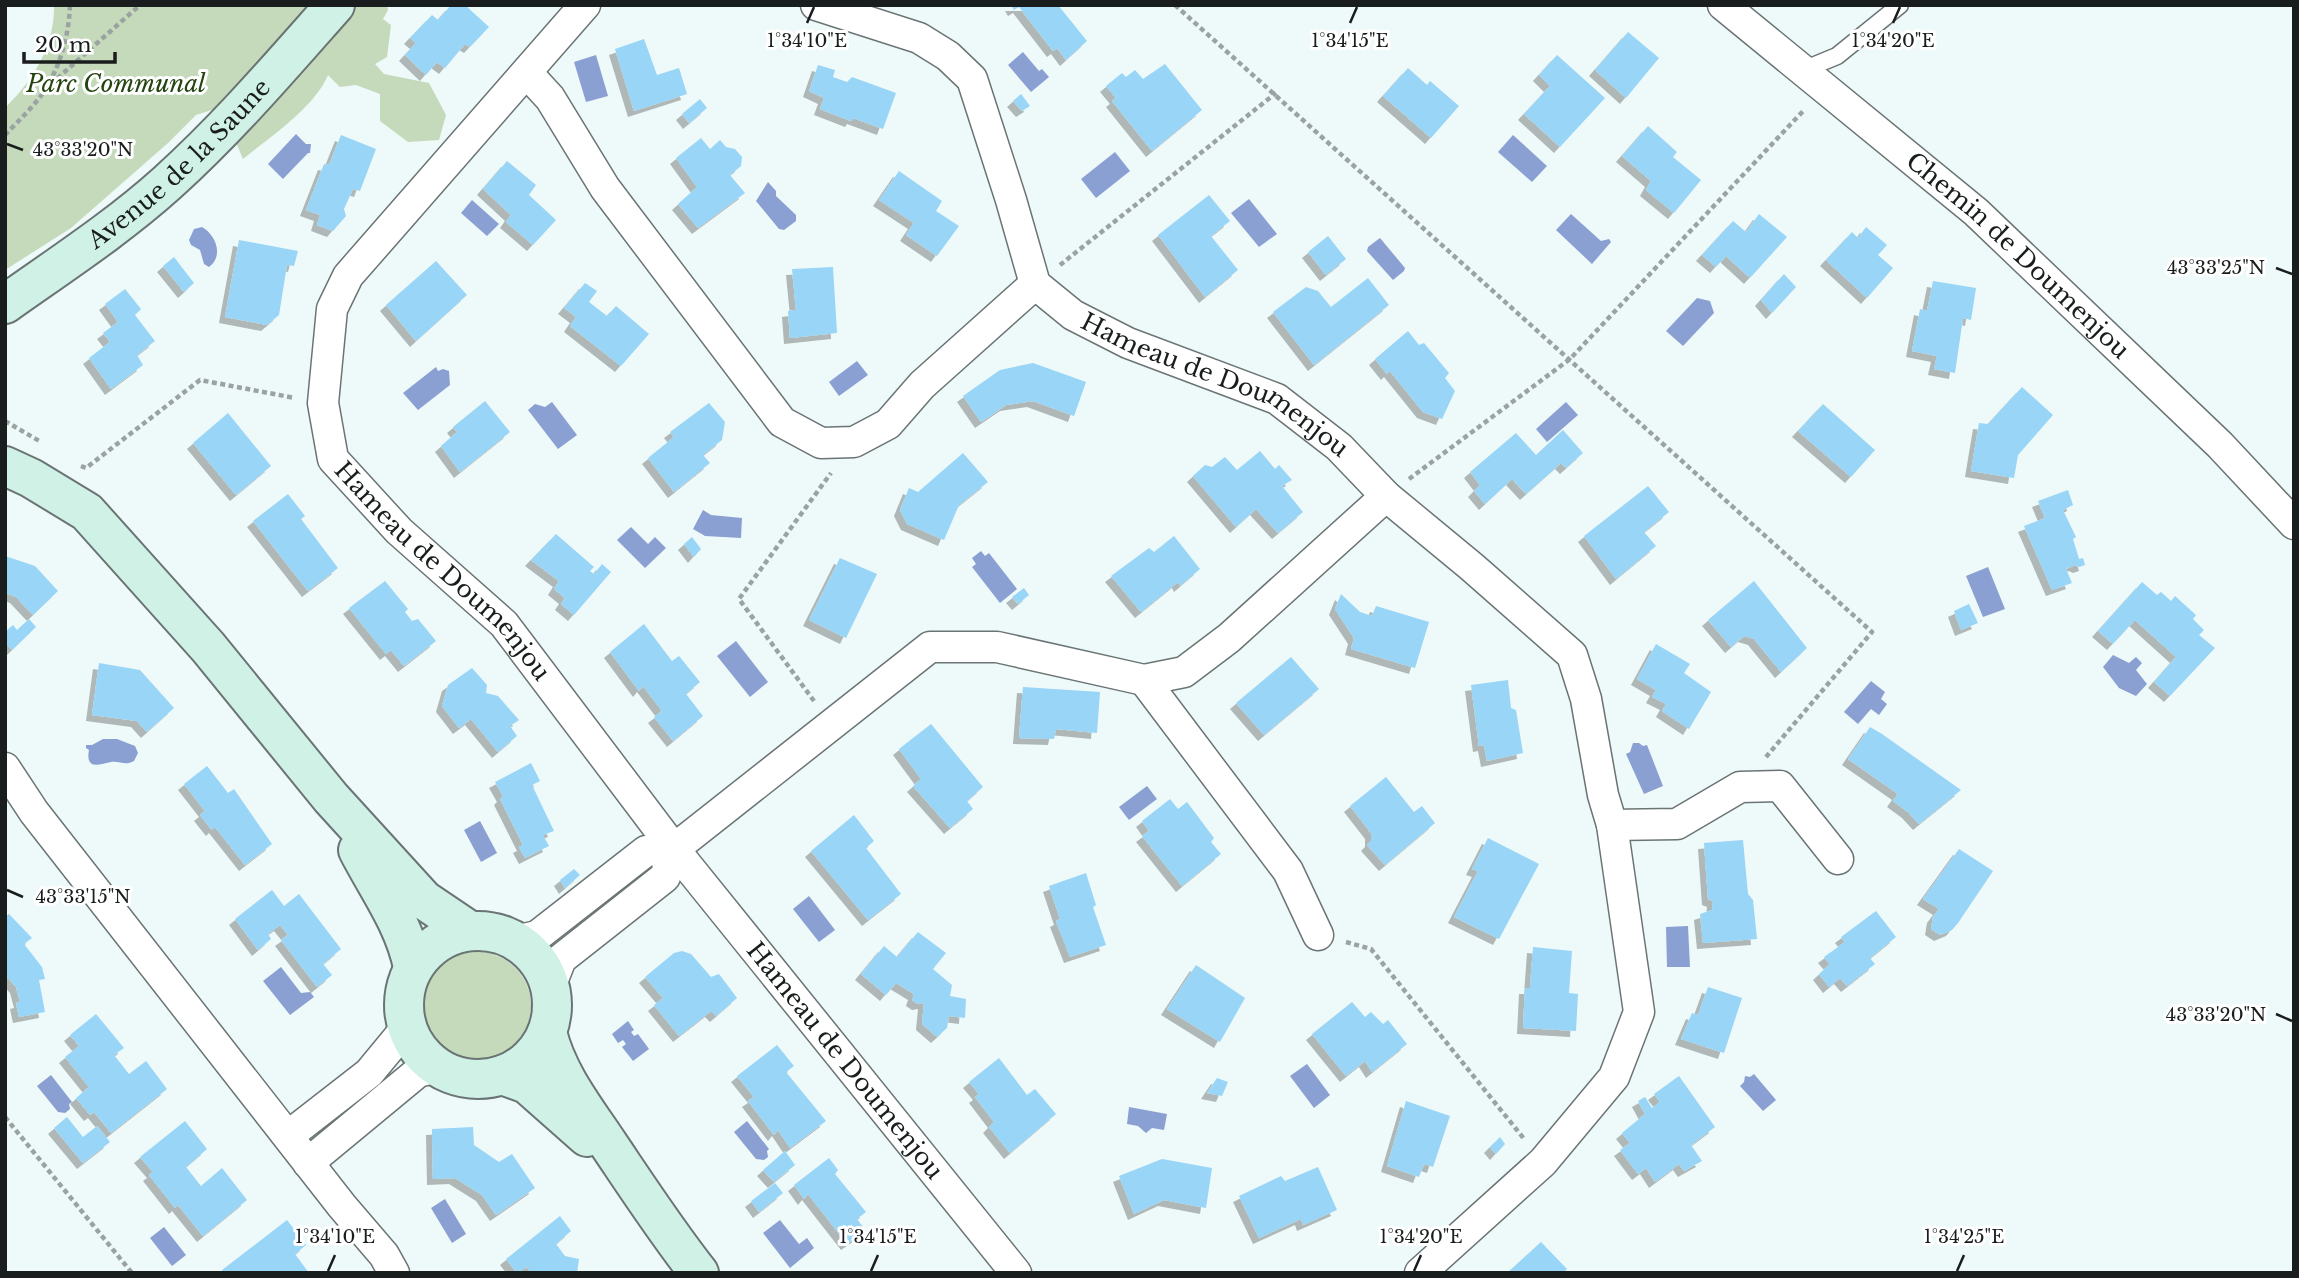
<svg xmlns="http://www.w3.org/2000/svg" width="2299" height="1278" font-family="'Libre Baskerville',serif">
  <defs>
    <filter id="shadow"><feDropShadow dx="-6" dy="6" stdDeviation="0" flood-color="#0004"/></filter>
  </defs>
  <rect width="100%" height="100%" fill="#eef9f9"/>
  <g fill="#c4daba">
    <path d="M54 5H322L287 42 259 59V86L287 75 335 34 339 8 345 5H387L388 10 383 19 391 25 387 57 375 64 384 74 429 83 446 115 439 140 408 142 380 121V94L356 85 340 87 328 75C315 107 270 137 243 159L221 107 196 115 168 143 71 228 5 270V108C33 81 55 45 54 5Z"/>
    <circle cx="477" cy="1006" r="54"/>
  </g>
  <g fill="#8aa0d2">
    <path d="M1023 52 1039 71 1042 69 1049 77 1031 92 1008 65Z"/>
    <path d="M596 55 608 96 586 102 574 62Z"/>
    <path d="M296 134 306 144H311L310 153H308L283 179 268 164Z"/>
    <path d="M1513 135 1547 166 1532 182 1498 152Z"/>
    <path d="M1115 152 1130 171 1096 198 1081 179Z"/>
    <path d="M768 182 776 191V196L796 215V221L784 230 779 229 756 201Z"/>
    <path d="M1249 199 1277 234 1259 247 1231 213Z"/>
    <path d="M472 200 499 224 487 236 461 213Z"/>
    <path d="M1571 214 1601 241 1609 239 1611 242 1592 264 1556 230Z"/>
    <path d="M202 227C216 235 224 256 209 267L204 264 200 250 191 245 189 240 194 229Z"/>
    <path d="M1380 238 1405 268 1404 271 1393 280 1367 251 1368 247Z"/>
    <path d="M1697 298 1710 301 1714 313 1683 346 1666 331Z"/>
    <path d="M857 361 868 375 839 396 829 382Z"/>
    <path d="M436 367 438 371 443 369 449 371 450 385 418 410 403 393Z"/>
    <path d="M552 402 577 435 558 449 528 410 535 404 545 407Z"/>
    <path d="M1566 402 1578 415 1547 442 1536 429Z"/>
    <path d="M703 510 711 515 742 518 741 538 705 536 693 529Z"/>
    <path d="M631 527 648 544 655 537 666 548 645 568 617 540Z"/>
    <path d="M981 551 985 556 989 553 1017 589 1000 603 972 567 976 564 972 558Z"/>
    <path d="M1988 567 2005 609 1983 617 1966 576Z"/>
    <path d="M736 641 768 682 750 697 717 656Z"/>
    <path d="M2113 655 2129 663 2136 657 2142 663 2136 670 2147 684 2136 696 2119 688 2103 667Z"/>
    <path d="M1871 681 1885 692 1881 699 1887 704 1879 715 1871 709 1858 724 1844 712Z"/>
    <path d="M103 739H117L135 746 138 753 134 761C125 766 121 761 111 762 100 764 85 771 89 750L86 748V745H92Z"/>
    <path d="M1633 743H1639L1643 746 1647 745 1663 786 1644 794 1626 754 1630 752Z"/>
    <path d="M1147 786 1157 799 1129 820 1119 807Z"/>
    <path d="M480 821 497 853 481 862 464 830Z"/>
    <path d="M809 896 835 930 819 942 793 909Z"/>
    <path d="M1688 926 1690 967H1667L1666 927Z"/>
    <path d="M281 967 301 993 310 992 314 997 290 1015 263 981Z"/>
    <path d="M628 1021 634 1030 631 1032 634 1036 638 1034 649 1049 633 1061 622 1047 626 1044 623 1040 618 1043 612 1034Z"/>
    <path d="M1307 1064 1330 1095 1314 1108 1290 1076Z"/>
    <path d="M1754 1074 1776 1100 1763 1111 1740 1086 1744 1082 1745 1076 1750 1077Z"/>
    <path d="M51 1075 72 1102 69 1104 70 1109 65 1113 58 1112 37 1086Z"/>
    <path d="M1129 1107 1167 1114 1164 1130 1152 1128 1146 1133 1138 1126 1127 1124Z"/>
    <path d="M747 1121 769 1149 767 1151 768 1157 764 1160 756 1159 734 1132Z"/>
    <path d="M445 1199 466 1234 452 1243 431 1208Z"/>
    <path d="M780 1220 799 1244 807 1238 814 1248 790 1268 763 1233Z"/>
    <path d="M164 1227 186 1255 172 1266 150 1238Z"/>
  </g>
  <g fill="#98d5f7" filter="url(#shadow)">
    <path d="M451 5H465L489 27 470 47 465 44 445 68 437 62 426 75 405 55 416 43 410 38 432 15 438 20Z"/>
    <path d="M1011 5H1058L1087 41 1066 60 1057 48 1053 51 1019 7 1014 10Z"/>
    <path d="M1628 32 1659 58 1626 98 1595 70Z"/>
    <path d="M644 39 657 75 679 68 687 94 634 111 615 49Z"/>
    <path d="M1557 55 1605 98 1560 147 1524 114 1550 86 1539 75Z"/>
    <path d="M1165 64 1202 110 1152 151 1112 101 1116 98 1106 86 1122 73 1126 77 1135 70 1143 79Z"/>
    <path d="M818 65 835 70 833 77 847 82 852 77 896 93 883 129 853 118 851 121 820 109 824 98 809 91Z"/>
    <path d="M1408 68 1427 85 1430 81 1459 106 1431 138 1383 96Z"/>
    <path d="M1021 94 1030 106 1022 111 1013 101Z"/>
    <path d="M700 99 707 108 689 123 682 114Z"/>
    <path d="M1648 126 1677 152 1673 157 1701 180 1674 213 1646 190 1651 181 1622 156Z"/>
    <path d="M341 135 376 149 360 191 353 189 344 209 346 216 333 231 317 225 320 215 306 210 324 164 329 165Z"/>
    <path d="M701 138 710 149 720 140 726 147 735 149 742 157 741 166 730 175 745 193 698 228 678 204 697 187 676 158Z"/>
    <path d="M507 161 536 185 529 195 556 220 533 245 506 222 511 215 483 189Z"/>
    <path d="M899 171 942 201 936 211 959 226 937 256 906 235 914 223 879 200Z"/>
    <path d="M1209 195 1230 221 1211 236 1238 270 1205 297 1158 235Z"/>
    <path d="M1759 214 1787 237 1750 278 1726 256 1716 267 1702 255 1733 221 1746 232Z"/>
    <path d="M1866 227 1887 245 1878 255 1893 268 1867 298 1826 260 1852 232 1858 238Z"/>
    <path d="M1328 236 1346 259 1326 275 1308 252Z"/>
    <path d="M239 240 298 251 294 266 287 265 279 315 267 325 225 317Z"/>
    <path d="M174 257 194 283 184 292 163 266Z"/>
    <path d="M436 261 467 295 416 341 386 305Z"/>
    <path d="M833 267 837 333 790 338 788 311 796 310 792 269Z"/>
    <path d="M1784 274 1796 287 1772 313 1761 300Z"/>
    <path d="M1368 278 1389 305 1314 365 1273 312 1306 287 1318 291 1331 307Z"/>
    <path d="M1933 281 1976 288 1971 320 1963 318 1955 373 1934 369 1937 356 1912 351 1920 309 1927 311Z"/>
    <path d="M585 283 597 291 589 302 607 316 616 306 649 334 621 366 570 326 576 317 564 308Z"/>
    <path d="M125 289 141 309 135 315 155 341 137 355 143 365 111 389 89 358 110 342 103 333 118 322 105 304Z"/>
    <path d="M1408 331 1419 345 1424 343 1449 373 1445 378 1455 391 1442 419 1423 412 1390 371 1387 374 1375 359Z"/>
    <path d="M1033 363 1086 382 1074 416 1033 401 1006 405 981 422 963 396 1000 370Z"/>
    <path d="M2022 387 2053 415 2018 455 2014 478 1971 471 1979 423 1988 424Z"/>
    <path d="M485 401 510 432 460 472 441 446 457 432 453 427Z"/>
    <path d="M709 403 725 422 722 440 703 455 710 463 674 492 648 458 674 437 670 432Z"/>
    <path d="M1823 404 1875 450 1851 477 1798 431Z"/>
    <path d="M228 413 271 466 236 495 193 443Z"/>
    <path d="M1563 430 1583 453 1566 468 1561 463 1526 494 1512 479 1485 504 1474 491 1480 485 1470 472 1516 433 1536 455Z"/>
    <path d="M1260 451 1275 469 1279 465 1292 480 1282 486 1303 512 1278 533 1256 509 1236 527 1193 476 1205 465 1212 467 1225 457 1237 470Z"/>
    <path d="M963 453 988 482 959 505 944 540 907 524 900 510 909 488 918 492Z"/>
    <path d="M1648 486 1669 512 1644 532 1656 546 1616 579 1584 536Z"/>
    <path d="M2068 490 2073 505 2063 510 2076 537 2073 539 2079 559 2083 558 2085 565 2079 567 2075 565 2066 569 2072 583 2052 590 2024 526 2045 518 2038 501Z"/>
    <path d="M288 494 305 516 301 519 338 568 308 591 253 521Z"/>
    <path d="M556 534 594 567 590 571 594 574 602 564 611 572 574 615 561 604 565 598 554 589 559 581 531 560Z"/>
    <path d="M1174 536 1200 569 1180 586 1178 582 1141 612 1111 576 1149 548 1154 552Z"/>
    <path d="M692 537 701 549 694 557 684 544Z"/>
    <path d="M5 556 35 566 58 591 33 615 16 597 5 593Z"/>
    <path d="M840 558 877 574 846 638 809 620Z"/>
    <path d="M385 581 408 609 405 612 412 621 418 619 436 641 404 666 391 650 386 654 349 608Z"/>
    <path d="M1754 581 1807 648 1781 672 1754 639 1744 636 1731 647 1708 620Z"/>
    <path d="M2142 582 2157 595 2161 592 2171 601 2175 596 2196 615 2193 619 2204 630 2199 635 2215 648 2170 696 2154 682 2176 657 2135 620 2113 644 2098 631Z"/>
    <path d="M1024 588 1029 595 1018 604 1012 597Z"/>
    <path d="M1341 594 1360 612 1372 616 1376 606 1429 622 1415 668 1351 649 1354 638 1335 609Z"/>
    <path d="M1969 604 1978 623 1961 630 1954 611Z"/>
    <path d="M29 619 36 627 12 650 5 643V632L13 625 17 630Z"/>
    <path d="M644 624 672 661 679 656 700 682 686 694 703 716 673 741 654 717 662 711 643 686 639 691 610 652Z"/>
    <path d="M1656 644 1690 664 1684 673 1711 692 1689 729 1662 711 1666 704 1652 697 1656 690 1637 679Z"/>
    <path d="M1291 657 1319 689 1264 735 1236 703Z"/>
    <path d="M99 663 140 670 174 708 147 732 137 721 92 715Z"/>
    <path d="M472 668 487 685 486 693 498 696 519 720 510 726 517 736 498 752 471 719 459 728 442 706 448 685Z"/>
    <path d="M1508 680 1511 708 1516 710 1523 753 1487 761 1484 745 1479 746 1471 685Z"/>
    <path d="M1023 687 1100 692 1097 733 1056 729 1054 739 1019 738Z"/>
    <path d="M931 724 983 787 967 801 973 809 950 828 913 786 921 779 899 749Z"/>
    <path d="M1870 727 1882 734 1961 790 1919 824 1908 812 1893 801 1898 794 1848 759Z"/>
    <path d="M531 763 540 781 532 785 554 831 543 835 549 846 525 858 519 847 523 845 500 799 503 796 495 782Z"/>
    <path d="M207 766 228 793 234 789 272 844 245 865 215 827 212 830 200 815 205 811 184 784Z"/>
    <path d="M1386 777 1414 812 1422 806 1435 823 1385 865 1367 845 1371 841V833L1350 806Z"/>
    <path d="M1170 799 1178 809 1187 802 1214 838 1211 842 1221 854 1182 886 1142 836 1149 831 1142 821Z"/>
    <path d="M854 815 874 841 866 848 901 894 868 920 811 851Z"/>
    <path d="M1488 838 1539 864 1499 939 1454 917 1478 871 1472 869Z"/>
    <path d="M1743 840 1748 894 1753 900 1757 939 1703 943 1700 914 1712 910 1713 901 1708 899 1704 843Z"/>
    <path d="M1959 849 1993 871 1958 923 1952 930 1940 935 1931 929 1933 917 1939 909 1923 899Z"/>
    <path d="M574 869 580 875 565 888 560 880Z"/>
    <path d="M1086 873 1096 905 1093 907 1106 945 1070 957 1056 921 1060 919 1049 886Z"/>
    <path d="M272 890 284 906 299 894 341 949 323 964 332 975 317 987 281 940 288 935 280 925 268 934 271 939 258 950 235 919Z"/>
    <path d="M1876 911 1896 937 1870 958 1875 964 1847 986 1840 978 1829 987 1819 974 1830 964 1824 957 1845 942 1841 937Z"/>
    <path d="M9 914 32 938 24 944 42 967 45 979 39 980 45 1012 19 1017 16 1003 20 1002 16 987 8 978 5 980V917Z"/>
    <path d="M918 932 946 953 933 969 952 985 950 996 966 999 965 1018 949 1016 947 1028 937 1037 922 1024 924 1003 918 1004 912 1000 914 994 896 983 886 995 861 974 884 946 897 957Z"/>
    <path d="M1533 947 1572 951 1569 993 1578 994 1576 1031 1523 1028 1525 988H1530Z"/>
    <path d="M682 951 691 954 711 977 719 974 737 998 716 1016 711 1011 679 1036 654 1005 663 998 645 977 674 953Z"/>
    <path d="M1196 965 1245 998 1220 1042 1167 1009Z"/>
    <path d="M1708 987 1742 998 1724 1053 1681 1039 1692 1013 1698 1015Z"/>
    <path d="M1352 1002 1365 1017 1371 1012 1383 1024 1388 1020 1407 1044 1372 1072 1365 1061 1346 1076 1312 1034Z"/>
    <path d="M96 1014 124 1048 114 1055 129 1074 146 1061 167 1089 111 1133 94 1112 90 1115 76 1098 89 1087 65 1057 79 1046 70 1035Z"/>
    <path d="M777 1045 794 1066 786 1072 826 1121 790 1148 778 1130 774 1135 748 1101 754 1097 737 1076Z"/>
    <path d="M999 1058 1027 1095 1035 1089 1056 1114 1010 1153 989 1127 994 1122 975 1097 979 1094 969 1082Z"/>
    <path d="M1679 1076 1715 1127 1691 1145 1702 1161 1684 1171 1679 1164 1655 1182 1646 1168 1638 1174 1620 1150 1630 1143 1622 1133 1645 1114 1638 1101 1645 1097 1652 1108 1660 1102 1654 1094Z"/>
    <path d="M1217 1078 1228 1082 1222 1096 1207 1093Z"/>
    <path d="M1406 1101 1450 1116 1433 1167 1424 1164 1419 1177 1387 1166Z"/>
    <path d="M67 1117 83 1137 97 1126 110 1142 83 1163 54 1128Z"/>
    <path d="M185 1121 207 1149 186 1167 201 1186 222 1168 247 1200 203 1236 178 1205 175 1208 149 1175 153 1172 140 1157Z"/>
    <path d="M473 1127 474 1145 499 1162 512 1154 535 1188 496 1215 482 1195 455 1178 433 1179 432 1129Z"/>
    <path d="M1500 1137 1505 1144 1496 1154 1490 1147Z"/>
    <path d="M785 1151 795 1165 774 1182 763 1170Z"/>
    <path d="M829 1158 838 1170 835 1174 866 1212 857 1219 866 1231 847 1244 808 1194 804 1199 794 1185Z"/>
    <path d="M1162 1159 1212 1168 1206 1208 1164 1200 1134 1214 1119 1176Z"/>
    <path d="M1318 1167 1337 1210 1303 1225 1301 1219 1259 1238 1239 1196 1281 1176 1285 1181Z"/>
    <path d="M775 1183 783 1193 759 1212 751 1201Z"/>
    <path d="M560 1216 571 1231 556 1244 565 1256 579 1259 577 1273H531L527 1267 517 1273 506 1259Z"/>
    <path d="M287 1220 306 1245 295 1254 309 1273H224L222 1270Z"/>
    <path d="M1541 1242 1567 1269 1563 1273H1507Z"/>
  </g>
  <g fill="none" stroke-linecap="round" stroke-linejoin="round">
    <defs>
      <path id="lane" d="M1803 70 1837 56 1900 5"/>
      <g id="street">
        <path id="s1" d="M585 5 348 276 332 309 323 403 333 459 399 531 504 624 674 849 1016 1273"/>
        <path id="s2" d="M816 5 919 38 948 56 972 79 1011 200 1035 284 1073 315 1128 343 1277 399 1339 447 1386 496 1472 567 1572 655 1586 699 1603 795 1612 825 1639 1012 1614 1077 1543 1162 1420 1273"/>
        <path id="s3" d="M1723 5 1976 212 2220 445 2294 524"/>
        <path d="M527 73 550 98 605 188 782 422 821 443 854 442 888 424 922 385 1035 284"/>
        <path d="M1144 680 1288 871 1318 935"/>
        <path d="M5 768 34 812 342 1206 384 1255 394 1273"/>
        <path d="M1612 825 1677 824 1740 787 1780 786 1838 859"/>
        <path d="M515 941 537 936 646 851 674 849"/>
        <path d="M550 987 561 959 665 877 674 849 930 647H997L1144 680 1184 672 1229 638 1386 496"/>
        <path d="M288 1136 369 1073 407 1027"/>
        <path d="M308 1163 418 1072 437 1067"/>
      </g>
      <g id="secondary">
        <path id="s4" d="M5 304C60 265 117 228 167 183 228 128 281 66 335 5"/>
        <path d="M5 466 31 478 87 512 208 647 331 798 424 900 470 931"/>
        <path d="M358 850C378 889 404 923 413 967"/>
        <circle cx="478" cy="1005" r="74"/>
        <path d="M547 1032C557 1074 585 1109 609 1145 638 1188 666 1231 699 1273"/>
        <path d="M502 1075 527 1084 587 1137"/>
      </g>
    </defs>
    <use href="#lane" stroke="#6b7474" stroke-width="19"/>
    <use href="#street" stroke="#6b7474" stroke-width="33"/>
    <use href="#secondary" stroke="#6b7474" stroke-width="42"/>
    <g stroke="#9aa2a2" stroke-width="4.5" stroke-dasharray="5 3.5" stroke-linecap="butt">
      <path d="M1175 5 1872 632 1766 757"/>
      <path d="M51 84 140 5"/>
      <path d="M5 135C19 120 38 103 48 85 62 60 69 33 70 5"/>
      <path d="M1060 265 1276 93"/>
      <path d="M5 421 41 442"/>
      <path d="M81 466 86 468 200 380 295 398"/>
      <path d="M1409 479 1570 359 1805 109"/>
      <path d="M814 701 739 599 831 473"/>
      <path d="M1346 942 1371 949 1525 1140"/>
      <path d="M5 1117 132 1273"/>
    </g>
    <use href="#lane" stroke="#fff" stroke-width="16"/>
    <use href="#street" stroke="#fff" stroke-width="30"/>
    <use href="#secondary" stroke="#d0f1e6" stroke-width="38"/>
  </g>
  <path fill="none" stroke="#191d1d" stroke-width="2.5" d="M807 23 814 7M1350 23 1357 7M1893 23 1900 7M7 144 23 150M2276 268 2292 274M7 890 23 897M2276 1014 2292 1021M328 1271 335 1255M871 1271 878 1255M1414 1271 1421 1255M1957 1271 1964 1255"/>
  <g text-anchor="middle" stroke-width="6" stroke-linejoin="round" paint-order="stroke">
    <g font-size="24" font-style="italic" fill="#244410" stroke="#fff">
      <text x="116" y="92">Parc Communal</text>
    </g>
    <g font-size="24" fill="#191d1d" stroke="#fff">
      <text dy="8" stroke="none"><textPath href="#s4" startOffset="224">Avenue de la Saune</textPath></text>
      <text dy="8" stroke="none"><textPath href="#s3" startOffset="387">Chemin de Doumenjou</textPath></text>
      <text dy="8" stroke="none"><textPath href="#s2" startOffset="598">Hameau de Doumenjou</textPath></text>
      <text dy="8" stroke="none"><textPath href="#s1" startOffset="705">Hameau de Doumenjou</textPath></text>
      <text dy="8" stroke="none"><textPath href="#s1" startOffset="1340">Hameau de Doumenjou</textPath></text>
    </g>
  </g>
  <g font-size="18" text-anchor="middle" fill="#191d1d" stroke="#fff" stroke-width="6" stroke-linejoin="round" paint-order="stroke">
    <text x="807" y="47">1°34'10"E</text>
    <text x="1350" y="47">1°34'15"E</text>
    <text x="1893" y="47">1°34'20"E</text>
    <text x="83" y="156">43°33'20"N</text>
    <text x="2216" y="274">43°33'25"N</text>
    <text x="83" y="903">43°33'15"N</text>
    <text x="2216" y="1021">43°33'20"N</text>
    <text x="335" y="1243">1°34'10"E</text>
    <text x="878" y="1243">1°34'15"E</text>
    <text x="1421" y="1243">1°34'20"E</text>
    <text x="1964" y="1243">1°34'25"E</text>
  </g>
  <rect width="2299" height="1278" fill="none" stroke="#191d1d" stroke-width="14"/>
  <path d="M24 52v10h91v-10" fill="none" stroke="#191d1d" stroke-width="3.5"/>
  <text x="35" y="52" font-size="21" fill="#191d1d" stroke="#ffffff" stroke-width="5" paint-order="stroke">20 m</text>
</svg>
